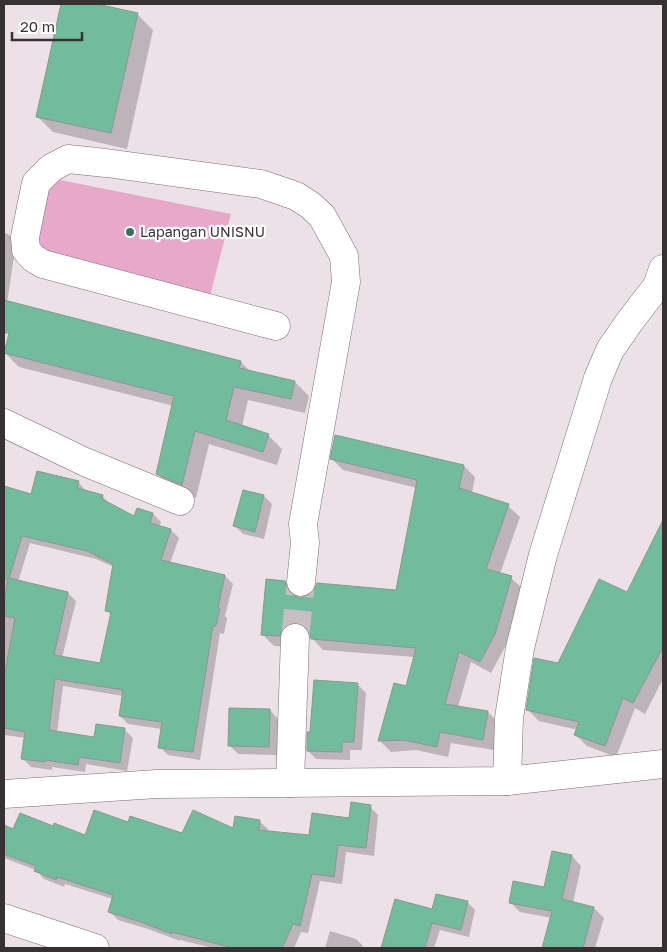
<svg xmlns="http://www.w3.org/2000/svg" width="667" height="952" font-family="'Golos Text',sans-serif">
  <rect width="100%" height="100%" fill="#ece1e6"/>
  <path fill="#e7a8ca" d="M45 177 231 214 210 296 31 250Z"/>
  <g fill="#0003" fill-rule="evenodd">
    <path d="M62 4H91L137 14 153 30 127 149 53 132 37 116Z"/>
    <path d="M4 233 8 234 16 243 4 323Z"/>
    <path d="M5 353 241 362 251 372 295 382 309 396 305 413 248 400 242 426 268 435 282 449 277 465 209 444 196 498 172 488 158 474 174 406 19 367Z"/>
    <path d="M332 459 464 466 475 477 472 493 508 506 520 517 500 574 511 578 523 589 506 645 491 673 471 662 458 707 488 712 499 724 494 750 451 743 448 757 416 750 391 752 379 740 407 687 415 657 323 650 312 638 311 634 308 633 299 635 291 647 274 646 262 634 285 582 296 593 297 598 300 599 397 591 417 488 343 470Z"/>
    <path d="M78 482 86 491 102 496 110 504 135 518 137 510 153 514 161 522 159 527 171 530 179 538 170 563 225 576 233 584 225 616 227 618 224 634 220 633 200 760 168 755 160 747 162 729 128 724 120 716 123 696 63 686 57 733 95 738 125 730 133 738 127 771 86 764 85 772 52 767V770L31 767 23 759 26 738 4 735V487L32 496ZM30 543 96 559 114 567 106 610 112 616 101 665 62 658 76 601 68 593 18 582Z"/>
    <path d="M244 491 264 496 272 504 264 539 243 534 235 526Z"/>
    <path d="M653 542 663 547V679L645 714 635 708 616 757 587 746 576 735 578 730 539 721 527 709 559 665 628 594Z"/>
    <path d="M358 685 366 693 362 750H350V760L316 759 308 751Z"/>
    <path d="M270 710 278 719 277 755 238 754 230 746Z"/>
    <path d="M370 807 378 815 374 856 346 852 342 884 320 881 308 933 301 932 294 948H213L180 940V941L148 929 118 920 110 912 113 899 65 884 64 887 44 879 36 870 4 858V827L14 831 54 827 86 837 129 823 183 835 234 829 259 821 268 829 267 832 310 837 350 819Z"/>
    <path d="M572 856 581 866 573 903 594 908 604 918 595 948H543L552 918 520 912 510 902 545 888Z"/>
    <path d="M395 900 433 910 467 902 475 910 469 937 440 930 434 948H382Z"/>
    <path d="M330 931 356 939 363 946 362 948H325Z"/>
  </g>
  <g fill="#70bc9c" stroke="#8c9691" fill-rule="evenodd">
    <path d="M61 4H97L138 13 111 133 36 117Z"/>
    <path d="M4 300 241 361 239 368 295 381 291 399 234 387 226 420 269 434 263 452 195 431 182 485 156 474 174 396 4 353 9 333H4Z"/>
    <path d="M335 435 464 465 459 488 509 504 486 569 512 576 495 634 480 662 459 652 445 704 488 711 483 740 440 732 437 747 403 740 378 741 394 683 406 686 416 648 311 639 309 630 303 625 296 622 287 624 282 629 280 636 261 635 266 579 285 581 287 588 291 594 300 598 307 596 313 592 317 583 396 590 417 480 330 459Z"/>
    <path d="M37 471 79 481 77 488 103 495 102 499 134 516 137 508 153 513 150 523 171 529 161 560 225 575 218 608 220 609 216 626H213L193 752 158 748 162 722 119 716 123 690 55 679 49 730 94 737 96 724 125 728 120 763 79 757 78 765 45 760V762L21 759 25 732 4 728V677L15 618 4 616V602L8 579H4V486L31 494ZM22 536 87 551 113 564 105 611 111 612 100 663 54 655 68 592 9 578Z"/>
    <path d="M243 490 264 495 255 532 233 526Z"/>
    <path d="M663 520V647L633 703 623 698 605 746 574 735 579 722 526 710 534 658 558 663 599 579 627 592Z"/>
    <path d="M314 680 358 683 354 742H342V752L307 751V732H310Z"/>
    <path d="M229 708 270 709 269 747 228 746Z"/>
    <path d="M351 802 371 805 366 848 338 845 334 877 312 874 300 926 293 924 282 948H233L172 932V934L138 921 108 912 113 895 57 877 56 880 34 871 36 866 4 854V825L13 829 20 813 53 826 54 823 85 835 94 810 128 822 130 816 182 833 193 810 233 828 235 816 260 820 259 830 309 835 312 813 349 818Z"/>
    <path d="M552 851 572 855 562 899 594 907 583 948H542L552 911 509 903 513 881 544 887Z"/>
    <path d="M436 894 468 901 461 930 432 923 425 948H381L395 899 432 909Z"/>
  </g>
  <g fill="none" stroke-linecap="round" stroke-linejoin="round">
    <path stroke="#c8bec2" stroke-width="28" stroke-dasharray="28 14" stroke-linecap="butt" d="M295 638 301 582"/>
    <defs>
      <g id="minor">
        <path d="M276 326 43 264 33 258 26 250 25 237 36 183 51 168 68 159 106 163 261 184 296 196 310 205 322 216 344 256 346 282 303 524 305 543 301 582"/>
        <path d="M4 423 85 462 180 501"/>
        <path d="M507 781 509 718 520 648 543 555 598 378 610 350 630 321 657 286 663 269"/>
        <path d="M290 783 295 638"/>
      </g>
      <path id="major" d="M4 794 157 784 507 781 663 764"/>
      <path id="highway" d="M4 918 95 948"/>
    </defs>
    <use href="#minor" stroke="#796f74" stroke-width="29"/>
    <use href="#major" stroke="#796f74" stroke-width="29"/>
    <use href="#highway" stroke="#796f74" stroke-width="29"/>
    <use href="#minor" stroke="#fff" stroke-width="28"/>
    <use href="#major" stroke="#fff" stroke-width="28"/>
    <use href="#highway" stroke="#fff" stroke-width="28"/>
  </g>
  <circle fill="#39725b" stroke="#fff" stroke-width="2" cx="130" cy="232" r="5"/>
  <g text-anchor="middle" stroke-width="4.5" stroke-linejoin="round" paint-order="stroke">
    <g font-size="14" fill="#363234" stroke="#fff" text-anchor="start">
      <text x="140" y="237">Lapangan UNISNU</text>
    </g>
  </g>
  <rect width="667" height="952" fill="none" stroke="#363234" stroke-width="10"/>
  <path d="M12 32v8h70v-8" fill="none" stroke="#363234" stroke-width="2.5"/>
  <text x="20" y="32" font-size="15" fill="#363234" stroke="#ffffff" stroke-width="4" paint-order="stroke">20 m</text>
</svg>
